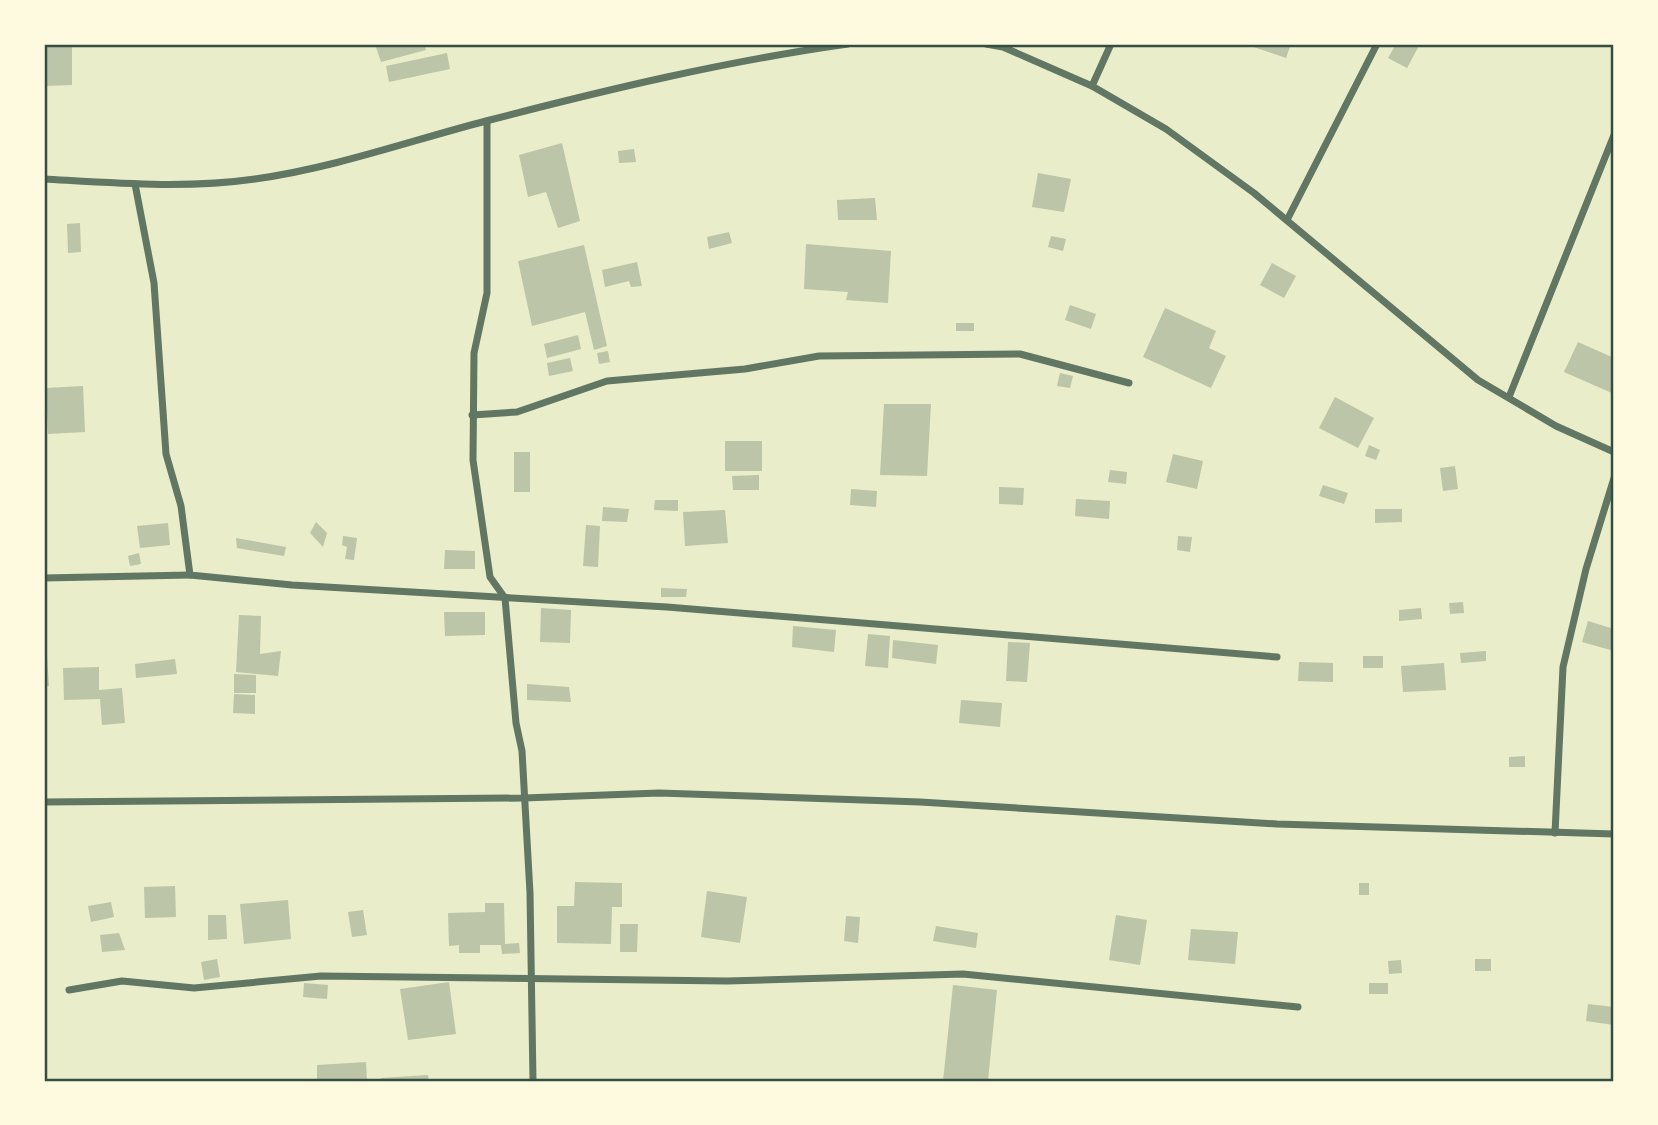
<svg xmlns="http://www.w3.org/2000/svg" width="1658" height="1125" font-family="Inter,sans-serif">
  <rect width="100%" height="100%" fill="#e9edc9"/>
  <g fill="#bcc5a7">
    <path d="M44 44H72V85L44 86Z"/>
    <path d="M375 44H424L426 50 381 62Z"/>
    <path d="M1245 44H1291L1286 58Z"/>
    <path d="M1396 44H1420L1407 68 1388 58Z"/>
    <path d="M447 53 450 69 389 82 386 66Z"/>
    <path d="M562 143 580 221 558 228 546 192 528 197 519 155Z"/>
    <path d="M634 149 636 162 619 163 618 151Z"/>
    <path d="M1038 173 1071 179 1064 212 1032 207Z"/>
    <path d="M875 198 877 220H838L837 200Z"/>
    <path d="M80 223 81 252 68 253 67 224Z"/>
    <path d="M729 232 732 243 709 249 707 237Z"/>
    <path d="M1051 236 1066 239 1063 251 1048 247Z"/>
    <path d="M806 244 891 251 888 303 846 300 848 292 804 289Z"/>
    <path d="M584 245 607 346 594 350 585 312 532 326 518 261Z"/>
    <path d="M637 262 642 286 631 287 629 281 605 287 602 270Z"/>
    <path d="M1272 263 1296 276 1284 298 1260 285Z"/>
    <path d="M1070 305 1096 314 1091 329 1065 320Z"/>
    <path d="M1165 308 1216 331 1209 348 1226 356 1211 388 1143 357Z"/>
    <rect x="956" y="323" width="18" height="8"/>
    <path d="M578 335 581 349 547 358 544 344Z"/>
    <path d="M1578 342 1614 358V394L1564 372Z"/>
    <path d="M608 351 610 362 599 364 597 353Z"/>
    <path d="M570 358 573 371 549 376 547 363Z"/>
    <path d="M1060 373 1073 376 1070 388 1057 386Z"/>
    <path d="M83 386 85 432 48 434 46 388Z"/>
    <path d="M1335 397 1374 418 1358 448 1319 428Z"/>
    <path d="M884 404H931L927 476 880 475Z"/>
    <rect x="725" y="441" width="37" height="30"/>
    <path d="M1369 445 1380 450 1376 460 1365 456Z"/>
    <rect x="514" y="452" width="16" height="40"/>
    <path d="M1173 454 1203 461 1197 489 1166 482Z"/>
    <path d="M1455 466 1458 489 1443 491 1440 468Z"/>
    <path d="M1110 470 1127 472 1126 484 1108 482Z"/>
    <path d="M759 475V490H733L732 476Z"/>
    <path d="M1323 485 1348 493 1344 504 1319 496Z"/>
    <path d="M999 487 1024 488 1023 505 999 504Z"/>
    <path d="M851 489 877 491 876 507 850 505Z"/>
    <path d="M1076 499 1110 501 1109 519 1075 516Z"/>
    <path d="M655 500H678V511L654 510Z"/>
    <path d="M603 507 629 509 627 522 602 521Z"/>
    <path d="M1375 509H1402V522L1375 523Z"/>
    <path d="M725 510 728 543 685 546 683 512Z"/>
    <path d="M316 522 327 533 323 547 310 533Z"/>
    <path d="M168 523 170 545 140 548 137 526Z"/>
    <path d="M586 525 600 526 598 567 583 566Z"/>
    <path d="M343 536 357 538 354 560 345 559 347 547 342 545Z"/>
    <path d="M1178 536 1192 537 1190 552 1177 550Z"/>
    <path d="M236 538 286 547 284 556 237 548Z"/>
    <path d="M445 550 475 551V569H444Z"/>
    <path d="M139 553 141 564 130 566 128 556Z"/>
    <path d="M661 588 687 589 686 597H661Z"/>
    <path d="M1463 602 1464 613 1450 614 1449 603Z"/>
    <path d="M541 608 571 610 570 643 540 642Z"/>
    <path d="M1421 608 1422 619 1399 621V610Z"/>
    <path d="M444 612H485V635L445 636Z"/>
    <path d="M239 615 261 616 260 654 281 651 278 676 236 672Z"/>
    <path d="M1588 621 1614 629V651L1582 642Z"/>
    <path d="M793 626 836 630 834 652 792 647Z"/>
    <path d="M868 634 890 636 888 668 865 666Z"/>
    <path d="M893 640 938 645 936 664 892 658Z"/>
    <path d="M1008 642 1030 643 1027 682 1006 681Z"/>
    <path d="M1486 651V661L1461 663 1460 653Z"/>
    <path d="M44 655H47L49 686H44Z"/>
    <rect x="1363" y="656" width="20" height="12"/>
    <path d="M175 659 177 674 136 678 135 664Z"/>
    <path d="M1299 662 1333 663V682L1298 681Z"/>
    <path d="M1444 663 1446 690 1403 692 1401 666Z"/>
    <path d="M99 667V690L122 688 125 723 102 725 100 699 64 700 63 668Z"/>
    <path d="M234 674 256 675V693H234Z"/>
    <path d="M527 684 569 687 571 702 527 700Z"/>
    <path d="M234 694 255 695V714L233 713Z"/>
    <path d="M961 700 1002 703 1000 727 959 723Z"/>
    <path d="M1525 756V767H1509V757Z"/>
    <path d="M575 882 622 883V907H612L611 944 557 943V906H574Z"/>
    <rect x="1359" y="883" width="10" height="12"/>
    <path d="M175 886 176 917 145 918 144 887Z"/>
    <path d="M707 891 747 897 740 943 701 937Z"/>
    <path d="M288 900 291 939 244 944 240 904Z"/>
    <path d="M111 902 114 917 91 922 88 906Z"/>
    <path d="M485 903H504L505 944 519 943 520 953 502 954 501 945H480V953H459V945L449 946 448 913 485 912Z"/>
    <path d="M363 910 367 935 352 937 348 912Z"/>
    <path d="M208 915H226L227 939 208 940Z"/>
    <path d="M1116 915 1147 920 1140 965 1109 960Z"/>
    <path d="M846 916 860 917 858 943 844 941Z"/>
    <path d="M620 924H638L637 952H620Z"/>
    <path d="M936 926 978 933 976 948 933 941Z"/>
    <path d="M1191 929 1238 932 1235 964 1188 960Z"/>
    <path d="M119 933 125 950 102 952 100 935Z"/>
    <path d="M217 959 220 977 204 980 201 962Z"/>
    <rect x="1475" y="959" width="16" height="12"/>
    <path d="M1401 960 1402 973 1389 974 1388 961Z"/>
    <path d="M449 982 456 1034 408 1040 400 989Z"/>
    <path d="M304 983 328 985 327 999 303 997Z"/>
    <rect x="1369" y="983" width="19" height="11"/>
    <path d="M953 985 997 990 988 1081H943Z"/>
    <path d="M1588 1004 1614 1007V1025L1586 1021Z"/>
    <path d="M366 1062 367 1081H317V1065Z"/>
    <path d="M428 1075 429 1081H382L381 1078Z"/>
  </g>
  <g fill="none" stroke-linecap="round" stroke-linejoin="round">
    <g stroke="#617663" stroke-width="7">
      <path d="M986 44 1003 47 1092 86 1166 129 1254 193 1478 380 1556 426 1614 452"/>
      <path d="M1092 86 1111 44"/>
      <path d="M487 121V293L474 353 473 460 490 577 505 598 516 723 522 751 530 893 533 1081"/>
      <path d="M44 179C114 183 185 189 255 179 334 168 409 141 486 121 605 90 726 61 848 44"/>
      <path d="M135 184 154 283 166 454 181 506 190 575 292 585 667 607 1277 657"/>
      <path d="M1287 220 1377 44"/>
      <path d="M1509 397 1614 135"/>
      <path d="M472 415 517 412 607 381 745 369 819 356 1020 354 1129 383"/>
      <path d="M44 578 190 575"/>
      <path d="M44 802 524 798 659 793 920 802 1277 824 1614 834"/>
      <path d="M1555 833 1563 667 1586 569 1614 478"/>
      <path d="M69 990 122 981 194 988 321 976 727 981 963 974 1298 1007"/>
    </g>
  </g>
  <rect width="1658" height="1125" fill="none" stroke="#fefae0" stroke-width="91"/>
  <rect x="46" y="46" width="1566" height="1034" fill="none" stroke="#344e41" stroke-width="2.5"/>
</svg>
